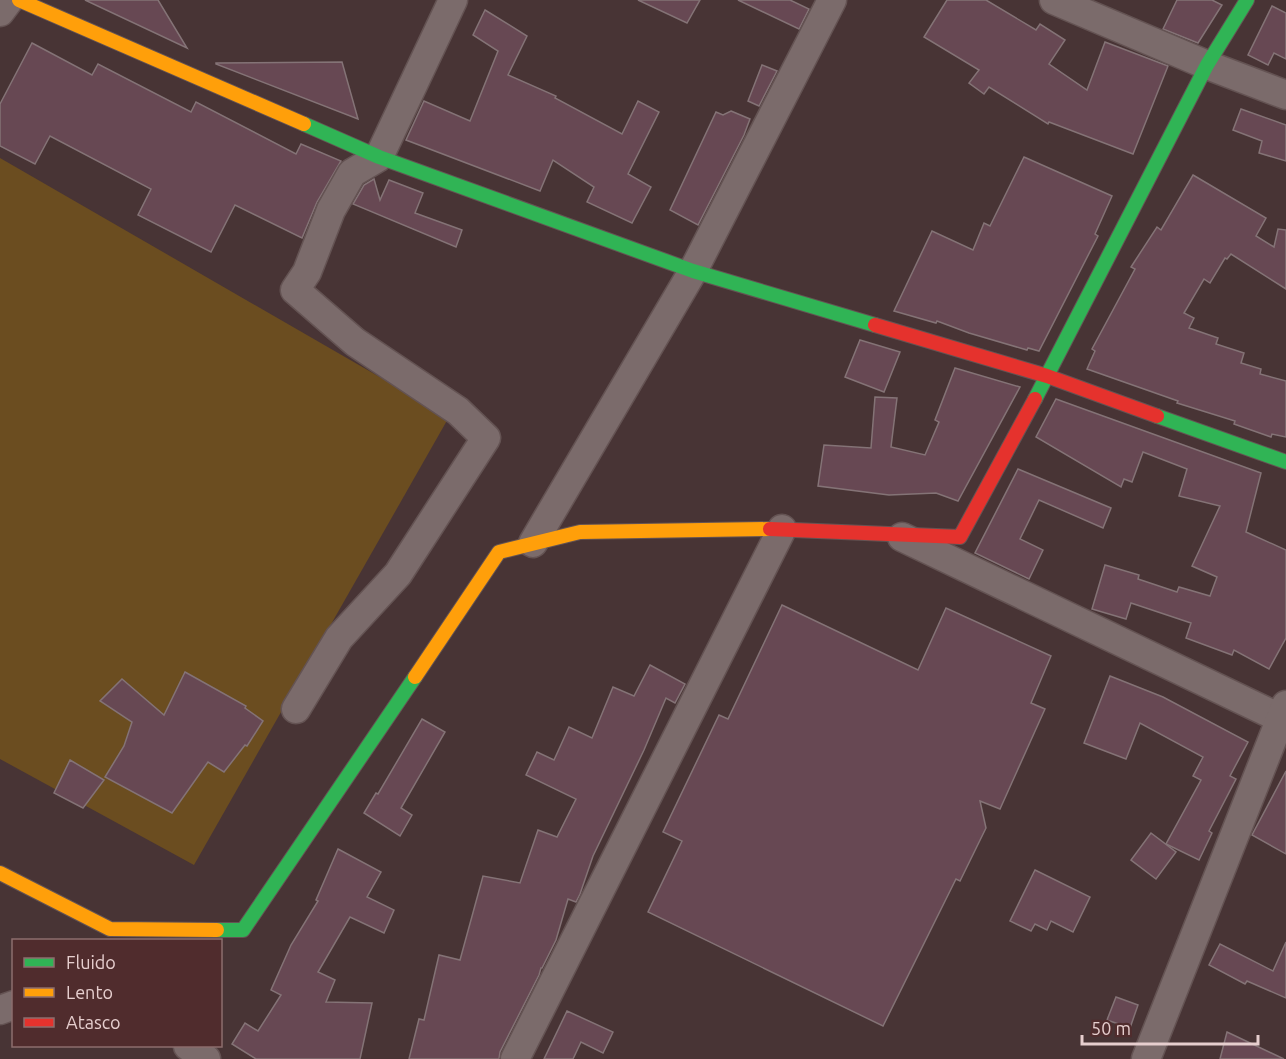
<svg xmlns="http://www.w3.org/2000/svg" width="1286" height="1059" font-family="Ubuntu,sans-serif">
  <rect width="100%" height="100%" fill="#483435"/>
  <path fill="#6b4d20" d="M0 158 449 417 194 865 0 759Z"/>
  <g fill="#674853" stroke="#847376" stroke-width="1.5">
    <path d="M85 0H158L187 48Z"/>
    <path d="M638 0H700L687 23Z"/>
    <path d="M738 0H790L809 9 799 29Z"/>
    <path d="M947 0H986L1036 30 1040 24 1065 40 1049 64 1087 90 1105 42 1168 66 1133 154 1049 122 1048 124 989 87 984 94 969 83 979 70 924 37Z"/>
    <path d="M1177 0H1212L1222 5 1198 43 1163 29Z"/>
    <path d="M1272 6 1286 13V59L1274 53 1268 65 1248 55Z"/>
    <path d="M485 10 527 36 508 75 556 96 555 98 622 134 638 101 659 112 628 174 651 187 632 223 587 202 594 187 553 160 540 191 406 140 424 101 470 121 498 51 473 35Z"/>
    <path d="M32 43 92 75 98 64 191 112 196 102 296 154 301 144 341 161 317 202 302 238 235 205 211 252 138 215 151 189 50 136 35 164 0 146V104Z"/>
    <path d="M342 62 358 119 216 64V63Z"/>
    <path d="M762 65 777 71 759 106 748 101Z"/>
    <path d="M1241 109 1286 125V161L1259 153 1262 141 1233 130Z"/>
    <path d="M731 111 750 119 744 135 698 225 670 210 716 112 723 115Z"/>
    <path d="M1024 157 1112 196 1095 234 1098 236 1039 351 1028 348 1027 350 969 333 937 321 936 323 894 311 932 231 973 250 984 223 990 226Z"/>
    <path d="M1193 175 1266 218 1256 236 1274 247 1278 229 1286 230V289L1231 254 1227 259 1225 258 1210 283 1204 279 1184 313 1194 318 1189 328 1218 338 1216 344 1244 353 1241 363 1261 369 1260 374 1286 381V437L1272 434 1271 437 1234 424 1235 421 1177 403 1178 401 1087 369 1095 351 1092 349 1135 269 1131 267 1157 227 1161 230Z"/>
    <path d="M374 179 380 200 389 180 423 193 415 213 462 230 456 247 353 204 364 185Z"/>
    <path d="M860 340 900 352 884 392 845 377Z"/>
    <path d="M955 368 1020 387 958 501 936 493 889 495 818 486 824 445 871 448 875 397 897 398 891 447 925 455 939 422 935 420Z"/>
    <path d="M1056 399 1261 473 1246 532 1286 550V638L1269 669 1234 650 1232 655 1186 638 1191 623 1131 603 1126 619 1092 609 1105 565 1139 575 1138 579 1177 592 1179 587 1210 596 1217 577 1192 566 1220 506 1179 496 1187 469 1143 452 1132 482 1124 479 1121 487 1036 437Z"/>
    <path d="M1018 469 1111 508 1103 528 1039 500 1020 539 1043 550 1029 579 975 553Z"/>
    <path d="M782 605 918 670 946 608 1051 656 1031 703 1045 709 1000 809 980 801 986 828 960 881 956 879 883 1026 648 912 682 841 663 832 719 715 728 719Z"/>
    <path d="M650 665 685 684 675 703 666 698 644 750 593 856 580 894 576 902 568 899 556 940 542 968H541L539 975 500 1052 499 1059H409L419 1019 424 1020 439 955 460 960 483 876 520 883 538 830 557 837 576 799 526 775 537 752 554 760 569 727 592 738 613 687 634 696Z"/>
    <path d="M185 672 246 706 245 708 263 721 247 746 245 745 224 772 208 762 172 813 105 777 124 746 132 722 100 701 122 679 164 715Z"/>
    <path d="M1110 676 1163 697 1248 742 1230 776 1236 779 1209 831 1212 833 1199 860 1166 844 1201 780 1193 776 1203 757 1140 723 1126 759 1084 743Z"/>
    <path d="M422 719 445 732 401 808 412 815 400 836 364 813 376 793 378 794Z"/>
    <path d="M70 760 104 780 83 808 54 793Z"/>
    <path d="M1286 771V854L1252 835Z"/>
    <path d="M1151 833 1176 852 1156 879 1131 860Z"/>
    <path d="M338 849 381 872 367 897 394 910 384 933 350 917 318 972 335 980 326 1002 372 1003 360 1059H256L232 1044 245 1023 258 1031 281 995 271 990 291 945 318 901 316 900Z"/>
    <path d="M1035 870 1090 897 1073 932 1051 921 1047 930 1035 924 1031 931 1010 921Z"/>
    <path d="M1286 942V998L1247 981 1245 984 1209 965 1220 944 1273 971Z"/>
    <path d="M1116 997 1138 1005 1130 1028 1107 1020Z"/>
    <path d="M567 1011 613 1032 603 1053 581 1042 573 1059H544Z"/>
    <path d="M1227 1032 1284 1059H1220Z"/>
  </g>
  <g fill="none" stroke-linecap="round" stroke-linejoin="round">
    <defs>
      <g id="street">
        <path d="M1054 0 1207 65 1286 95"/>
        <path d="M0 12 9 0"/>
        <path d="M902 537 1286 721"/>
        <path d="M533 543 693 271 832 0"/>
        <path d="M296 709 339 638 398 574 486 438 458 411 355 342 295 290 307 272 331 210 352 173 379 157 453 0"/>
        <path d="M0 1010 14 1005"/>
        <path d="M188 1046 206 1059"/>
        <path d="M515 1059 782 529"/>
        <path d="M1146 1059 1286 705"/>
      </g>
      <g id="fast">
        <path d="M304 124 379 157 693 271 875 325"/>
        <path d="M1035 399 1207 65 1247 0"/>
        <path d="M1157 416 1286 462"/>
        <path d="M217 930H243L415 677"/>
      </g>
      <g id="slow">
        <path d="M19 0 304 124"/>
        <path d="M415 677 499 552 580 532 770 529"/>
        <path d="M0 873 110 929 217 930"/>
      </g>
      <g id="jam">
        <path d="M875 325 1047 376 1157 416"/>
        <path d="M770 529 960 537 1035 399"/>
      </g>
    </defs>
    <use href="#street" stroke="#645353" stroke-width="31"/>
    <use href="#fast" stroke="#645353" stroke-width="16"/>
    <use href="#slow" stroke="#645353" stroke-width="16"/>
    <use href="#jam" stroke="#645353" stroke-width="16"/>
    <use href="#street" stroke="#7b6b6b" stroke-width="28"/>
    <use href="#fast" stroke="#30b455" stroke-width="14"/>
    <use href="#slow" stroke="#ff9f0a" stroke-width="14"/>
    <use href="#jam" stroke="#e5322d" stroke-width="14"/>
  </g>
  <rect x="12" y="939" width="210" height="108" fill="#502c2d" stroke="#8c6d6d" stroke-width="1.5"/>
  <rect x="24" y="958" width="30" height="9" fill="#30b455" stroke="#8c6d6d" stroke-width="1.5"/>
  <text x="66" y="969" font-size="18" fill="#e6cece">Fluido</text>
  <rect x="24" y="988" width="30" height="9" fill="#ff9f0a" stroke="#8c6d6d" stroke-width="1.5"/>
  <text x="66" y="999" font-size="18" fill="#e6cece">Lento</text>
  <rect x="24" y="1018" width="30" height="9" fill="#e5322d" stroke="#8c6d6d" stroke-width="1.5"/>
  <text x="66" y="1029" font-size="18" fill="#e6cece">Atasco</text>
  <path d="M1082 1035v9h176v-9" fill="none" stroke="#e6cece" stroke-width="3"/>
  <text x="1091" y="1035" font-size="18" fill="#e6cece" stroke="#502c2d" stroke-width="4.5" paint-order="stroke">50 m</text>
</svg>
